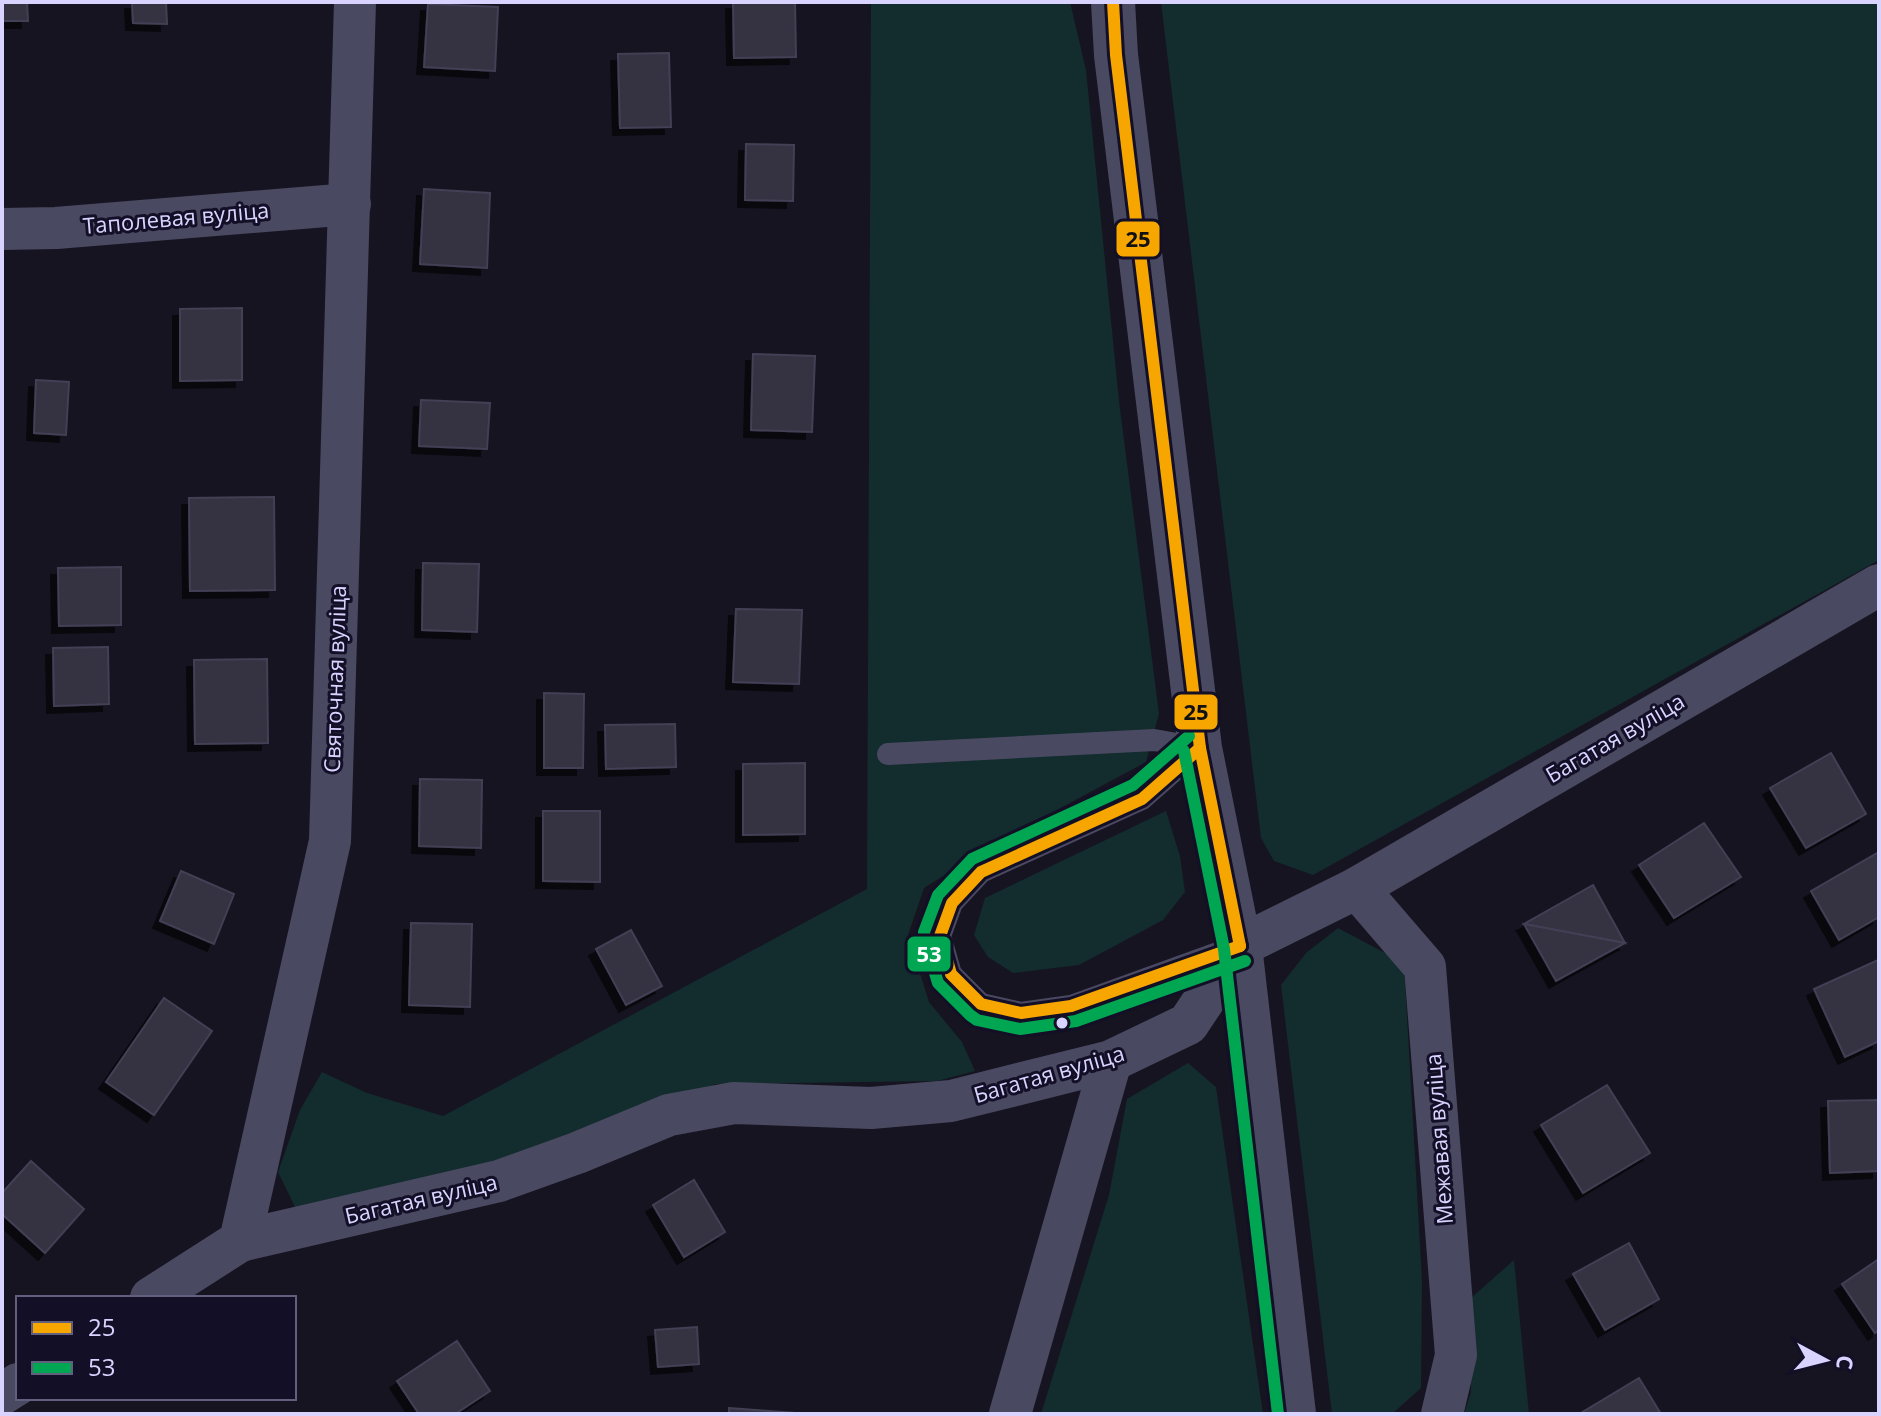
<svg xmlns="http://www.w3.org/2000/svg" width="1881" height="1416" font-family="'Open Sans',sans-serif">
  <defs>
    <filter id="shadow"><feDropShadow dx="-7" dy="7" stdDeviation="0" flood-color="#0009"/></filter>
  </defs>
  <rect width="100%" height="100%" fill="#161421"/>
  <g fill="#132c2d">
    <path d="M871 2H1070L1086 70 1119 401 1159 714 1146 762 1001 840 924 888 908 935 929 1002 962 1042 975 1071 937 1081 716 1084 471 1173 296 1209 278 1172 300 1110 322 1072 367 1093 443 1116 867 889Z"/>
    <path d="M1161 2H1879V560L1313 875 1274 861 1261 838Z"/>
    <path d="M1166 811 1180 856 1185 892 1163 920 1079 965 1013 973 988 957 974 935 985 898Z"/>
    <path d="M1338 928 1404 963 1422 1280 1421 1388 1392 1414H1332L1281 985 1306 953Z"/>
    <path d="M1188 1063 1216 1087 1263 1414H1041L1109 1195 1127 1099Z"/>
    <path d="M1514 1260 1529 1414H1464L1471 1392V1298Z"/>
  </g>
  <g fill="#343243" stroke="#433f54" stroke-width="2" filter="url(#shadow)">
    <path d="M2 2H27L28 21H2Z"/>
    <path d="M132 2H166L167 24 133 23Z"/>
    <path d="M733 2H795L796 57 734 58Z"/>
    <path d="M428 4 498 7 495 71 424 67Z"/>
    <path d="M669 53 671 127 620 128 618 54Z"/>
    <path d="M746 144 794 145 793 201 745 200Z"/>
    <path d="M424 189 490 193 487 268 420 264Z"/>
    <path d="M242 308V380L180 381V309Z"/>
    <path d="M753 354 815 356 812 432 751 430Z"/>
    <path d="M36 380 69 382 66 435 34 433Z"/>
    <path d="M421 400 490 403 487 449 419 446Z"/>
    <path d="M274 497 275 590 190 591 189 498Z"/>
    <path d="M423 563 479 564 477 632 422 630Z"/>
    <path d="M121 567V625L59 626 58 568Z"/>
    <path d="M736 609 802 610 799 684 733 682Z"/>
    <path d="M108 647 109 704 54 706 53 648Z"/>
    <path d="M267 659 268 743 195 744 194 660Z"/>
    <path d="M544 693 584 694 583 768H544Z"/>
    <path d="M675 724 676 767 606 769 605 725Z"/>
    <path d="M1831 753 1866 814 1806 848 1770 788Z"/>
    <path d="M805 763V834L743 835V764Z"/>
    <path d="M420 779 482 780 481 848 419 846Z"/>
    <path d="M543 811H600V882L543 881Z"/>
    <path d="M1704 823 1741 877 1674 918 1639 865Z"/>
    <path d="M1879 852V917L1839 940 1811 891Z"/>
    <path d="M181 871 234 894 214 944 160 921Z"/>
    <path d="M1593 885 1625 943 1524 924Z"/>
    <path d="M411 923 472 924 470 1007 409 1005Z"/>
    <path d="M1524 924 1625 943 1556 981Z"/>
    <path d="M631 930 662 986 626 1005 596 949Z"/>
    <path d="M1878 960 1879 1041 1845 1057 1814 989Z"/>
    <path d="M164 998 212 1031 154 1115 106 1082Z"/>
    <path d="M1607 1085 1650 1153 1583 1193 1541 1125Z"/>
    <path d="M1879 1100V1171L1830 1173 1828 1101Z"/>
    <path d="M31 1161 84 1209 45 1253 2 1214V1193Z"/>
    <path d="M694 1180 725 1232 684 1257 653 1205Z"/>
    <path d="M1629 1243 1659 1299 1605 1330 1573 1274Z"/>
    <path d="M1879 1259V1330L1875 1333 1842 1284Z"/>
    <path d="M697 1327 699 1364 658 1367 655 1330Z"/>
    <path d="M457 1341 490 1391 455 1414H419L397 1381Z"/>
    <path d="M1639 1378 1661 1414H1582L1581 1413Z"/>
    <path d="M729 1408 795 1413V1414H729Z"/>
  </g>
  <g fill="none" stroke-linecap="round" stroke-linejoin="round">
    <g stroke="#4a4962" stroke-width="22">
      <path d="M1200 748 1142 799 981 872 952 903 940 936 951 974 981 1004 1021 1013 1071 1006 1234 947"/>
      <path d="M888 754 1154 740 1200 748"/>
    </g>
    <g stroke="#4a4962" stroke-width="42">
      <path d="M2 229 56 228 350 204"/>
      <path d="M1357 888 1425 967 1456 1355 1442 1414"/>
      <path d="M240 1241 499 1181 577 1153 669 1115 734 1103 871 1108 951 1101 1111 1061 1188 1024 1240 946 1357 888 1879 585"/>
      <path d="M151 1298 240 1241 330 841 355 2"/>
      <path d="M2 1394 18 1384"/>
      <path d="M1010 1414 1111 1061"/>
    </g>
    <path stroke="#4a4962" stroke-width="44" d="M1113 2 1116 55 1200 748 1240 946 1294 1414"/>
    <defs>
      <g id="bus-1">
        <path d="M1113 2 1116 55 1200 748 1240 946"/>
        <path d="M1200 748 1142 799 981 872 952 903 940 936 951 974 981 1004 1021 1013 1071 1006 1240 946"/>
      </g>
      <g id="bus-2">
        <path d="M1189 736 1133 785 972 859 938 895 924 932 925 940 938 983 970 1015 977 1020 1020 1029 1076 1021 1245 961"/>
        <path d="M1184 751 1224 949 1278 1414"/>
      </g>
    </defs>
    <use href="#bus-1" stroke="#130f26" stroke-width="18"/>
    <use href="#bus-2" stroke="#130f26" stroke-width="18"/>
    <use href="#bus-1" stroke="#f7a600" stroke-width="12"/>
    <use href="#bus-2" stroke="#00a651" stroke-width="12"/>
  </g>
  <circle fill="#d9d4ff" stroke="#130f26" stroke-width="3" cx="1062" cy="1023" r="7"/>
  <g text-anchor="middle" stroke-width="6" stroke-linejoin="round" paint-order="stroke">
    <g font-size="22" fill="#d9d4ff" stroke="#130f26">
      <text transform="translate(176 218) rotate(-5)" y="8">Таполевая вуліца</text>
      <text transform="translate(335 679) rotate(-88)" y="8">Святочная вуліца</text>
      <text transform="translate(1615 738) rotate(-30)" y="8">Багатая вуліца</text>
      <text transform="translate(1049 1074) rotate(-16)" y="8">Багатая вуліца</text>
      <text transform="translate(1439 1139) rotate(-94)" y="8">Межавая вуліца</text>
      <text transform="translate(421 1199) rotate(-13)" y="8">Багатая вуліца</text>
    </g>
  </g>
  <g stroke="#130f26" stroke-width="3">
    <rect x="1115" y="220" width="46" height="38" rx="8" fill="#f7a600"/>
    <rect x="1173" y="693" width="46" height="38" rx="8" fill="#f7a600"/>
    <rect x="906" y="935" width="46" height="38" rx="8" fill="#00a651"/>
  </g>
  <g font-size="22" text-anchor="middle" font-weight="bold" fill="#fff">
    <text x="929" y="962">53</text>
  </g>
  <g font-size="22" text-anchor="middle" font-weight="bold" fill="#111">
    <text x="1138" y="247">25</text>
    <text x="1196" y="720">25</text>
  </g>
  <rect width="1881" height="1416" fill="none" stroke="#d9d4ff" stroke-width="8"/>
  <rect x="16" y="1296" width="280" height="104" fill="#130f26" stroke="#625e7d" stroke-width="2"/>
  <rect x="32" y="1322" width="40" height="12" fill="#f7a600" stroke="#625e7d" stroke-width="2"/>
  <text x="88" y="1336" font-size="24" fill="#d9d4ff">25</text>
  <rect x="32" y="1362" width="40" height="12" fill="#00a651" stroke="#625e7d" stroke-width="2"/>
  <text x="88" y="1376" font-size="24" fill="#d9d4ff">53</text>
  <g transform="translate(1825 1360) rotate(97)" stroke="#130f26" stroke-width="6" paint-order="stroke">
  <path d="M0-6L14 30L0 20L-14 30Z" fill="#d9d4ff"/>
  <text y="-12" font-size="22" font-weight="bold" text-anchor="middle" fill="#d9d4ff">С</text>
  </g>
</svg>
